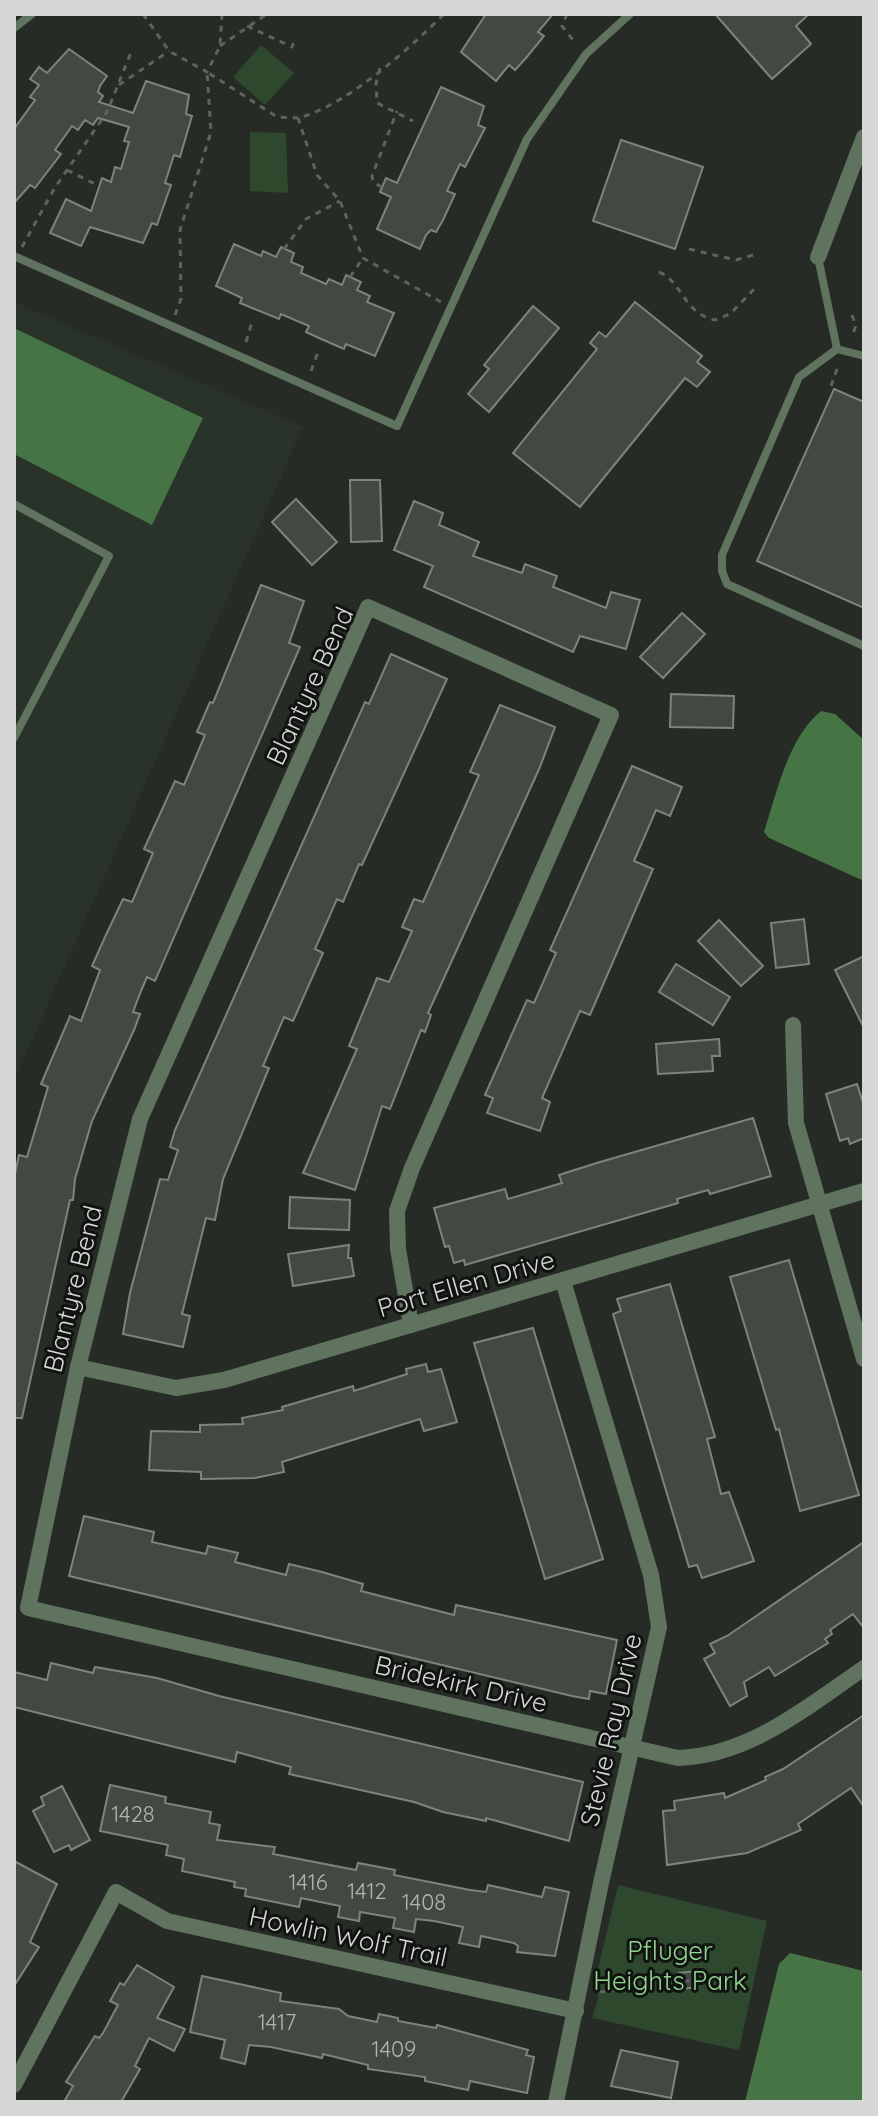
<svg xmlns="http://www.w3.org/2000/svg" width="878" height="2116" font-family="Quicksand,sans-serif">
  <rect width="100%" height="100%" fill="#262b26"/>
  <path fill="#293329" d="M14 302 303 427 14 1081Z"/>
  <g fill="#2d482c">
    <path d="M261 45 294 73 265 105 233 77Z"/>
    <path d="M250 132 286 133 288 193 250 191Z"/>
    <path d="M618 1885 767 1921 739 2050 592 2018 598 1999 596 1977Z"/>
  </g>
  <g fill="#467445">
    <path d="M14 328 203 418 152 525 14 454Z"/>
    <path d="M821 711 835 714 864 740V881L769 838 764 832C777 792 788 738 821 711Z"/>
    <path d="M790 1953 864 1971V2102H745L779 1964Z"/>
  </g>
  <g fill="#434842" stroke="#7e847d" stroke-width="2">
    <path d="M486 14H553L538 32 544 36 526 58 515 70 509 65 496 81 461 52Z"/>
    <path d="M715 14H809L796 26 811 44 772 79Z"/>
    <path d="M69 49 107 76 100 86 98 92 103 96 99 102 133 113 146 81 189 95 186 114 192 116 180 157 174 155 165 183 171 185 157 225 152 223 143 243 90 227 81 246 50 233 66 199 91 211 102 178 111 182 115 167 121 169 129 142 124 141 129 127 98 118 93 125 85 120 78 130 72 126 55 150 61 154 35 188 30 185 14 203V129L35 100 30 97 39 85 30 79 39 67 47 73Z"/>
    <path d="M441 87 484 106 478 125 485 128 465 167 460 164 447 191 455 194 443 220 436 232 431 230 426 235 420 249 377 229 391 197 380 192 386 178 397 183Z"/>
    <path d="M621 140 703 167 675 249 593 221Z"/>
    <path d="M234 244 261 256 263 251 276 257 281 247 294 253 291 262 303 267 301 273 326 284 329 279 342 285 346 275 361 282 357 290 370 296 367 302 394 313 375 356 346 344 344 349 319 338 306 332 309 326 281 314 279 319 240 303 242 298 216 286Z"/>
    <path d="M635 302 702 356 697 362 710 372 697 387 685 378 580 507 513 453 597 349 590 343 599 332 606 337Z"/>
    <path d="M533 306 559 328 489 412 468 394 489 369 484 365Z"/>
    <path d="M834 389 864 402V608L757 561Z"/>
    <path d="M350 480H380L382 541 351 542Z"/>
    <path d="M296 499 337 542 312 565 272 522Z"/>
    <path d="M414 501 443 513 439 525 479 542 473 556 522 573 525 564 557 576 553 587 606 608 611 592 640 600 626 649 580 636 573 652 424 587 433 566 394 550Z"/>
    <path d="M261 585 304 601 289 643 300 647 155 981 147 977 141 991 133 1012 140 1014 134 1030 92 1121 75 1179 73 1200H70L22 1418H14V1178L19 1155 27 1157 48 1087 41 1084 70 1016 81 1021 100 970 92 966 105 937 123 899 132 902 153 853 144 849 175 781 184 785 205 735 197 732 210 702 213 703Z"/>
    <path d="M682 613 705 634 663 678 640 657Z"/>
    <path d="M391 654 447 679 362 865 359 864 343 902 337 899 315 949 323 953 293 1021 284 1017 263 1066 269 1068 223 1179 215 1220 206 1218 182 1314 190 1316 183 1347 123 1334 130 1293 160 1179 168 1180 178 1150 170 1147 175 1130 365 702 369 704Z"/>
    <path d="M671 694 734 696 733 728 670 727Z"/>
    <path d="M500 705 555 727 540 767 428 1013 431 1015 425 1032 421 1030 390 1109 382 1106 355 1190 303 1173 357 1049 349 1046 377 978 389 982 412 931 402 927 414 899 423 902 479 775 470 772Z"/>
    <path d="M632 766 682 787 670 816 656 810 634 861 653 869 590 1015 580 1011 542 1098 550 1102 540 1131 487 1113 493 1098 485 1095 527 1000 534 1003 556 953 550 950Z"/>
    <path d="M804 919 809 964 776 968 771 923Z"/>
    <path d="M719 920 763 966 741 986 698 941Z"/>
    <path d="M864 956V1028L835 970Z"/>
    <path d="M676 964 730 997 713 1025 659 992Z"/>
    <path d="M719 1039 720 1056H712L713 1071 658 1074 656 1044Z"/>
    <path d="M857 1084 864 1106V1138L850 1144 848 1138 840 1141 826 1094Z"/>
    <path d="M753 1118 771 1176 710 1194 708 1190 677 1199 678 1203 465 1265 464 1260 454 1263 449 1246 445 1247 434 1208 505 1189 508 1199 562 1183 559 1175 600 1162Z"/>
    <path d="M290 1197 350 1200 349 1230 289 1228Z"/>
    <path d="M349 1245 348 1258H351L354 1276 293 1286 288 1254Z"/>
    <path d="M789 1260 859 1495 800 1511 779 1429 776 1430 730 1277Z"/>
    <path d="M670 1284 715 1437 707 1439 721 1494 729 1492 754 1561 702 1578 697 1565 689 1567 613 1314 621 1311 617 1299Z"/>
    <path d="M533 1328 603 1559 545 1579 474 1343Z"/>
    <path d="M426 1364 428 1372 441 1369 457 1422 424 1431 420 1419 282 1462 284 1472 255 1478 201 1479V1472L149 1470 151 1431 200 1432V1425L243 1424 242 1418 283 1410 282 1407 353 1386 354 1391 407 1374 406 1369Z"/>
    <path d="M84 1516 154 1532 152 1542 206 1554 208 1546 238 1553 235 1562 286 1575 289 1564 322 1572 363 1584 361 1591 454 1615 456 1605 617 1640 606 1694 590 1691 589 1699 572 1696 69 1576Z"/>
    <path d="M864 1542V1628L853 1614 830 1630 832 1634 825 1639 828 1643 812 1653 775 1676 769 1667 744 1682 747 1696 730 1706 704 1659 715 1653 710 1644 727 1636Z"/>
    <path d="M51 1663 93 1673 95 1667 157 1678 219 1696 583 1782 569 1841 486 1818V1821L443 1812 414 1802 289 1774 291 1767 237 1752 235 1762 14 1707V1672L47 1680Z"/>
    <path d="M864 1715V1807L851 1788 798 1824 801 1830 747 1853 667 1865 663 1811 675 1810 674 1801 724 1793 725 1798 766 1780 765 1777 783 1769Z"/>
    <path d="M110 1785 166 1797 165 1803 211 1812 209 1823 220 1825 217 1840 275 1847 273 1854 356 1870 358 1863 395 1870 394 1875 470 1890 486 1892 488 1885 542 1897 545 1887 569 1892 555 1956 517 1952 518 1946 514 1943 481 1936 479 1947 459 1943 463 1927 434 1921 416 1919 414 1932 393 1928 395 1918 360 1912 359 1921 338 1917 340 1906 301 1898 299 1907 245 1896 246 1889 234 1887 235 1882 182 1871 184 1859 166 1855 168 1845 100 1831Z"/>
    <path d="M62 1786 90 1840 71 1850 69 1845 54 1852 33 1811 44 1805 41 1797Z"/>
    <path d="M14 1861 57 1884 30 1942 39 1947 14 1986Z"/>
    <path d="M137 1965 174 1987 157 2018 185 2029 174 2051 149 2038 135 2066 140 2069 121 2102H64L73 2086 66 2082 95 2036 99 2038 103 2033 118 2005 110 2001 120 1983 124 1985Z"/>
    <path d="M696 1971 698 1987 681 1989 679 1973Z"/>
    <path d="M202 1976 281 1993 280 2001 339 2009 348 2016 377 2022 379 2014 398 2018V2021L436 2028 437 2025 528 2050 526 2055 534 2057 527 2093 470 2081 468 2090 425 2081V2077L368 2069V2065L323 2054 322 2058 271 2047 249 2045 245 2064 221 2058 225 2040 190 2032Z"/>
    <path d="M621 2050 678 2062 671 2098 611 2086Z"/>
  </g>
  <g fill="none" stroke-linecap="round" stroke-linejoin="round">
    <g stroke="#5f635f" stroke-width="3" stroke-dasharray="6 6" stroke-linecap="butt">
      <path d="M143 14 169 51 207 72 220 46 222 14"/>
      <path d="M567 14 562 26 576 44"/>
      <path d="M247 26 292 47 295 39"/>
      <path d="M220 46 267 14"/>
      <path d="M380 68 376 83 377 103 413 121"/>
      <path d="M119 85 169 51"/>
      <path d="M67 170 95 184"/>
      <path d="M382 187 373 182 372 176 397 111"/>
      <path d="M22 247 54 189 107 112 132 50"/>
      <path d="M284 249 306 219 340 201"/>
      <path d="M689 249 736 260 753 255"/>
      <path d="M659 272C682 281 683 313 715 320L730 314 758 285"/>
      <path d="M350 277 363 258"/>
      <path d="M441 302 363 258 340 201 317 175 298 118C346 106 409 49 444 14"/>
      <path d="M175 315 181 299 180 230 211 132 207 72 277 117 298 118"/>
      <path d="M852 315 856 326 853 333"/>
      <path d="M246 342 253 319"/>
      <path d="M311 371 319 349"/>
      <path d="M831 386 837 369"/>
      <path d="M600 1992 707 1978"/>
    </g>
    <g stroke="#5f735e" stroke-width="8">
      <path d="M14 28 32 14"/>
      <path d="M14 256 397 426 527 139 586 54 630 14"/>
      <path d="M818 257 837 349 864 356"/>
      <path d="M837 349 799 377 722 555V571L727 584 864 646"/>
      <path d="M14 504 109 556 14 738"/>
    </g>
    <g stroke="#5f735e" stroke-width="16">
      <path d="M818 257 864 137"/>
      <path d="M793 1025 796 1123 864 1359"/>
      <path d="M411 1325 398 1249 397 1211 412 1168 611 715 368 607 140 1119 78 1367 28 1608 678 1758C749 1756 807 1707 864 1668"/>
      <path d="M78 1367 176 1388 224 1380 864 1191"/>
      <path d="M14 2085 116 1892 167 1921 576 2011"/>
      <path d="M556 2102 601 1883 659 1627 651 1575 563 1281"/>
    </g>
  </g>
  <g text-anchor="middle" stroke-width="6" stroke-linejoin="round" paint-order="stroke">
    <g font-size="22" fill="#b0b3af">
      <text x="133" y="1822">1428</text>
      <text x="308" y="1890">1416</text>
      <text x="367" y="1899">1412</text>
      <text x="424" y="1910">1408</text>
      <text x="277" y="2030">1417</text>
      <text x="394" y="2057">1409</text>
    </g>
    <g font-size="26" fill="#d4d7d3" stroke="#111311">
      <text transform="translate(310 686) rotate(-65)" y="9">Blantyre Bend</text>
      <text transform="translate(466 1284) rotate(-16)" y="9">Port Ellen Drive</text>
      <text transform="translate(73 1289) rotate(-76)" y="9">Blantyre Bend</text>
      <text transform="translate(461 1684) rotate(13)" y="9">Bridekirk Drive</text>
      <text transform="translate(611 1730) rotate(-77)" y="9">Stevie Ray Drive</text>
      <text transform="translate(348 1937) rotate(12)" y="9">Howlin Wolf Trail</text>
    </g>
    <g font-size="26" fill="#92d690" stroke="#111311">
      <text x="670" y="1960">Pfluger<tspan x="670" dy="30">Heights Park</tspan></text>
    </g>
  </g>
  <rect width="878" height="2116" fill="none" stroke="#d4d7d3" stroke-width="32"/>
</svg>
